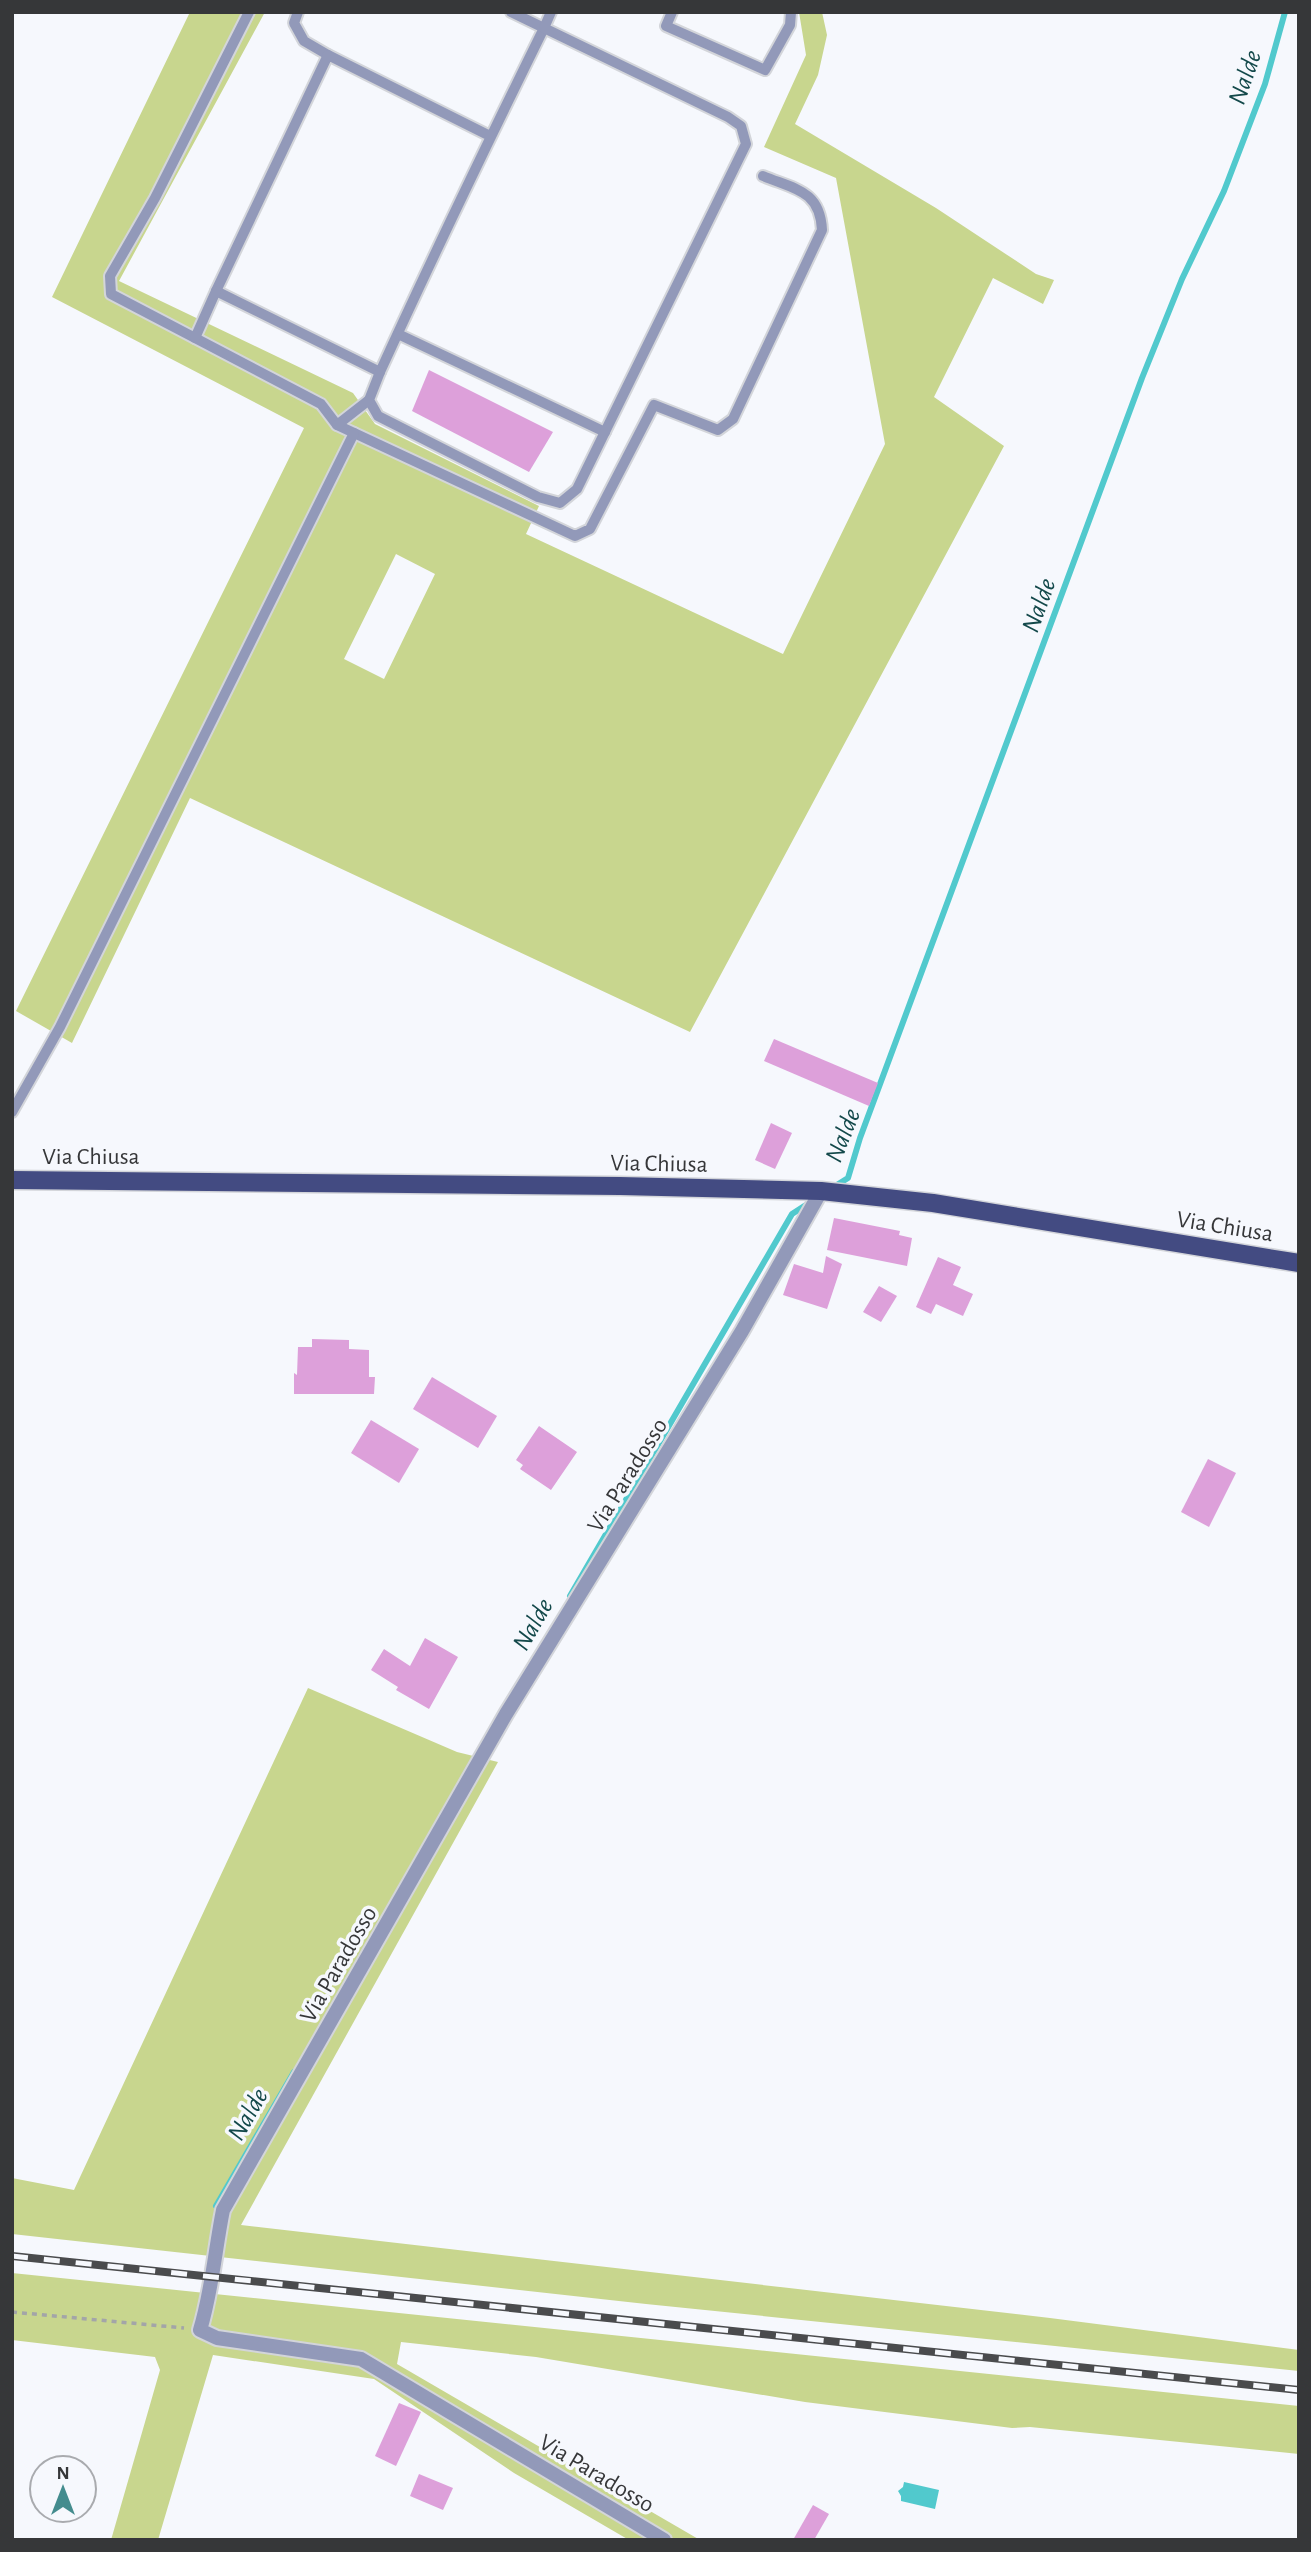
<svg xmlns="http://www.w3.org/2000/svg" width="1311" height="2552" font-family="'Alegreya Sans',sans-serif">
  <rect width="100%" height="100%" fill="#f6f8fd"/>
  <g fill="#c8d68e" fill-rule="evenodd">
    <path d="M190 12H265L119 281 353 393 375 424 539 506 526 534 783 654 885 444 836 178 764 147 806 55 799 12H822L827 35 818 75 795 124 936 208 1036 274 1054 280 1043 304 993 278 934 397 1004 446 690 1032 190 798 72 1043 16 1011 304 428 52 297ZM396 554 435 574 384 679 344 659Z"/>
    <path d="M308 1688 457 1752 498 1762 241 2225 1050 2318 1299 2350V2371L646 2304 12 2234V2178L74 2190Z"/>
    <path d="M12 2273 1299 2406V2454L1030 2427 1012 2428 805 2402 536 2357 401 2342 397 2364 700 2540H629L514 2473 374 2379 213 2355 158 2540H111L160 2370 155 2357 12 2340Z"/>
  </g>
  <path fill="#51c9cd" d="M904 2482 939 2490 935 2509 901 2501V2496L898 2491 903 2487Z"/>
  <g fill="none" stroke-linecap="round" stroke-linejoin="round">
    <g stroke="#51c9cd" stroke-width="6">
      <path d="M832 1188 848 1178 860 1138 1142 378 1182 279 1224 191 1265 84 1285 12"/>
      <path d="M570 1596 792 1214 809 1203"/>
      <path d="M216 2206 294 2072"/>
    </g>
  </g>
  <g fill="#dda0da">
    <path d="M429 370 553 432 529 472 412 411Z"/>
    <path d="M774 1039 878 1083 869 1106 764 1061Z"/>
    <path d="M771 1123 792 1133 775 1169 755 1160Z"/>
    <path d="M834 1218 900 1231 899 1235 912 1238 907 1266 827 1250Z"/>
    <path d="M826 1256 842 1264 827 1309 783 1295 794 1264 823 1273Z"/>
    <path d="M938 1257 961 1267 953 1285 973 1294 963 1316 936 1304 931 1314 916 1307Z"/>
    <path d="M879 1286 897 1296 881 1322 863 1312Z"/>
    <path d="M312 1339 349 1340V1349L369 1350V1377H375L374 1394H294V1373L297 1375 298 1347H312Z"/>
    <path d="M432 1377 497 1416 478 1448 413 1409Z"/>
    <path d="M371 1420 419 1449 399 1483 351 1453Z"/>
    <path d="M539 1426 577 1452 551 1490 520 1469 523 1465 516 1460Z"/>
    <path d="M1208 1459 1236 1473 1209 1527 1181 1512Z"/>
    <path d="M425 1638 458 1657 429 1709 396 1690 398 1687 371 1670 384 1649 410 1666Z"/>
    <path d="M399 2403 421 2412 396 2466 375 2456Z"/>
    <path d="M419 2474 453 2488 443 2510 410 2496Z"/>
    <path d="M813 2505 829 2514 814 2540H793Z"/>
  </g>
  <g fill="none" stroke-linecap="round" stroke-linejoin="round">
    <defs>
      <g id="lane">
        <path d="M249 12 155 198 110 276 111 294 321 404 337 425 575 536 590 529 654 405 718 430 733 419 822 230C820 190 794 189 763 176"/>
        <path d="M298 12 294 23 304 41 328 55"/>
        <path d="M672 12 666 26 765 70 790 25 791 12"/>
        <path d="M490 136 328 55 216 291 380 372C433 256 488 142 544 28L511 12"/>
        <path d="M398 334 605 432"/>
        <path d="M195 338 216 291"/>
        <path d="M380 372 369 400 378 416 538 497 560 503 577 489 746 144 741 126 728 117 544 28 551 12"/>
        <path d="M337 425 369 400"/>
        <path d="M12 1112 60 1027 354 433"/>
      </g>
      <path id="street" d="M664 2540 361 2359 217 2338 200 2330C212 2291 215 2250 223 2210L506 1714 742 1331 821 1191"/>
      <path id="primary" d="M12 1180 620 1186 821 1191 933 1203 1299 1263"/>
    </defs>
    <use href="#lane" stroke="#d3d5da" stroke-width="14"/>
    <use href="#street" stroke="#d3d5da" stroke-width="18"/>
    <use href="#primary" stroke="#d3d5da" stroke-width="21"/>
    <path stroke="#a3a5a8" stroke-width="3.5" stroke-dasharray="5 5" stroke-linecap="butt" d="M12 2312 184 2328"/>
    <use href="#lane" stroke="#9299b9" stroke-width="10"/>
    <use href="#street" stroke="#9299b9" stroke-width="14"/>
    <use href="#primary" stroke="#434b82" stroke-width="18"/>
    <defs>
      <path id="rail" d="M12 2256 1299 2390"/>
    </defs>
    <use href="#rail" stroke="#4a4b4d" stroke-width="8"/>
    <use href="#rail" stroke="#f6f8fd" stroke-width="5" stroke-dasharray="16" stroke-linecap="butt"/>
  </g>
  <g text-anchor="middle" stroke-width="7" stroke-linejoin="round" paint-order="stroke">
    <g font-size="24" fill="#363739" stroke="#f6f8fd">
      <text x="91" y="1164">Via Chiusa</text>
      <text transform="translate(659 1163) rotate(1)" y="8">Via Chiusa</text>
      <text transform="translate(1225 1226) rotate(9)" y="8">Via Chiusa</text>
      <text transform="translate(627 1475) rotate(-58)" y="8">Via Paradosso</text>
      <text transform="translate(338 1964) rotate(-60)" y="8">Via Paradosso</text>
      <text transform="translate(597 2473) rotate(31)" y="8">Via Paradosso</text>
    </g>
    <g font-size="26" font-style="italic" fill="#14494b" stroke="#f6f8fd">
      <text transform="translate(1244 77) rotate(-71)" y="9">Nalde</text>
      <text transform="translate(1038 605) rotate(-70)" y="9">Nalde</text>
      <text transform="translate(842 1135) rotate(-68)" y="9">Nalde</text>
      <text transform="translate(532 1624) rotate(-60)" y="9">Nalde</text>
      <text transform="translate(247 2114) rotate(-60)" y="9">Nalde</text>
    </g>
  </g>
  <rect width="1311" height="2552" fill="none" stroke="#363739" stroke-width="28"/>
  <g transform="translate(63 2489)"><circle r="33" fill="#f6f8fd" stroke="#a9abaf" stroke-width="2"/>
  <path d="M0-5L12 26L0 18L-12 26Z" fill="#448c8e"/>
  <text y="-10" font-size="19" font-weight="bold" text-anchor="middle" fill="#363739">N</text>
  </g>
</svg>
